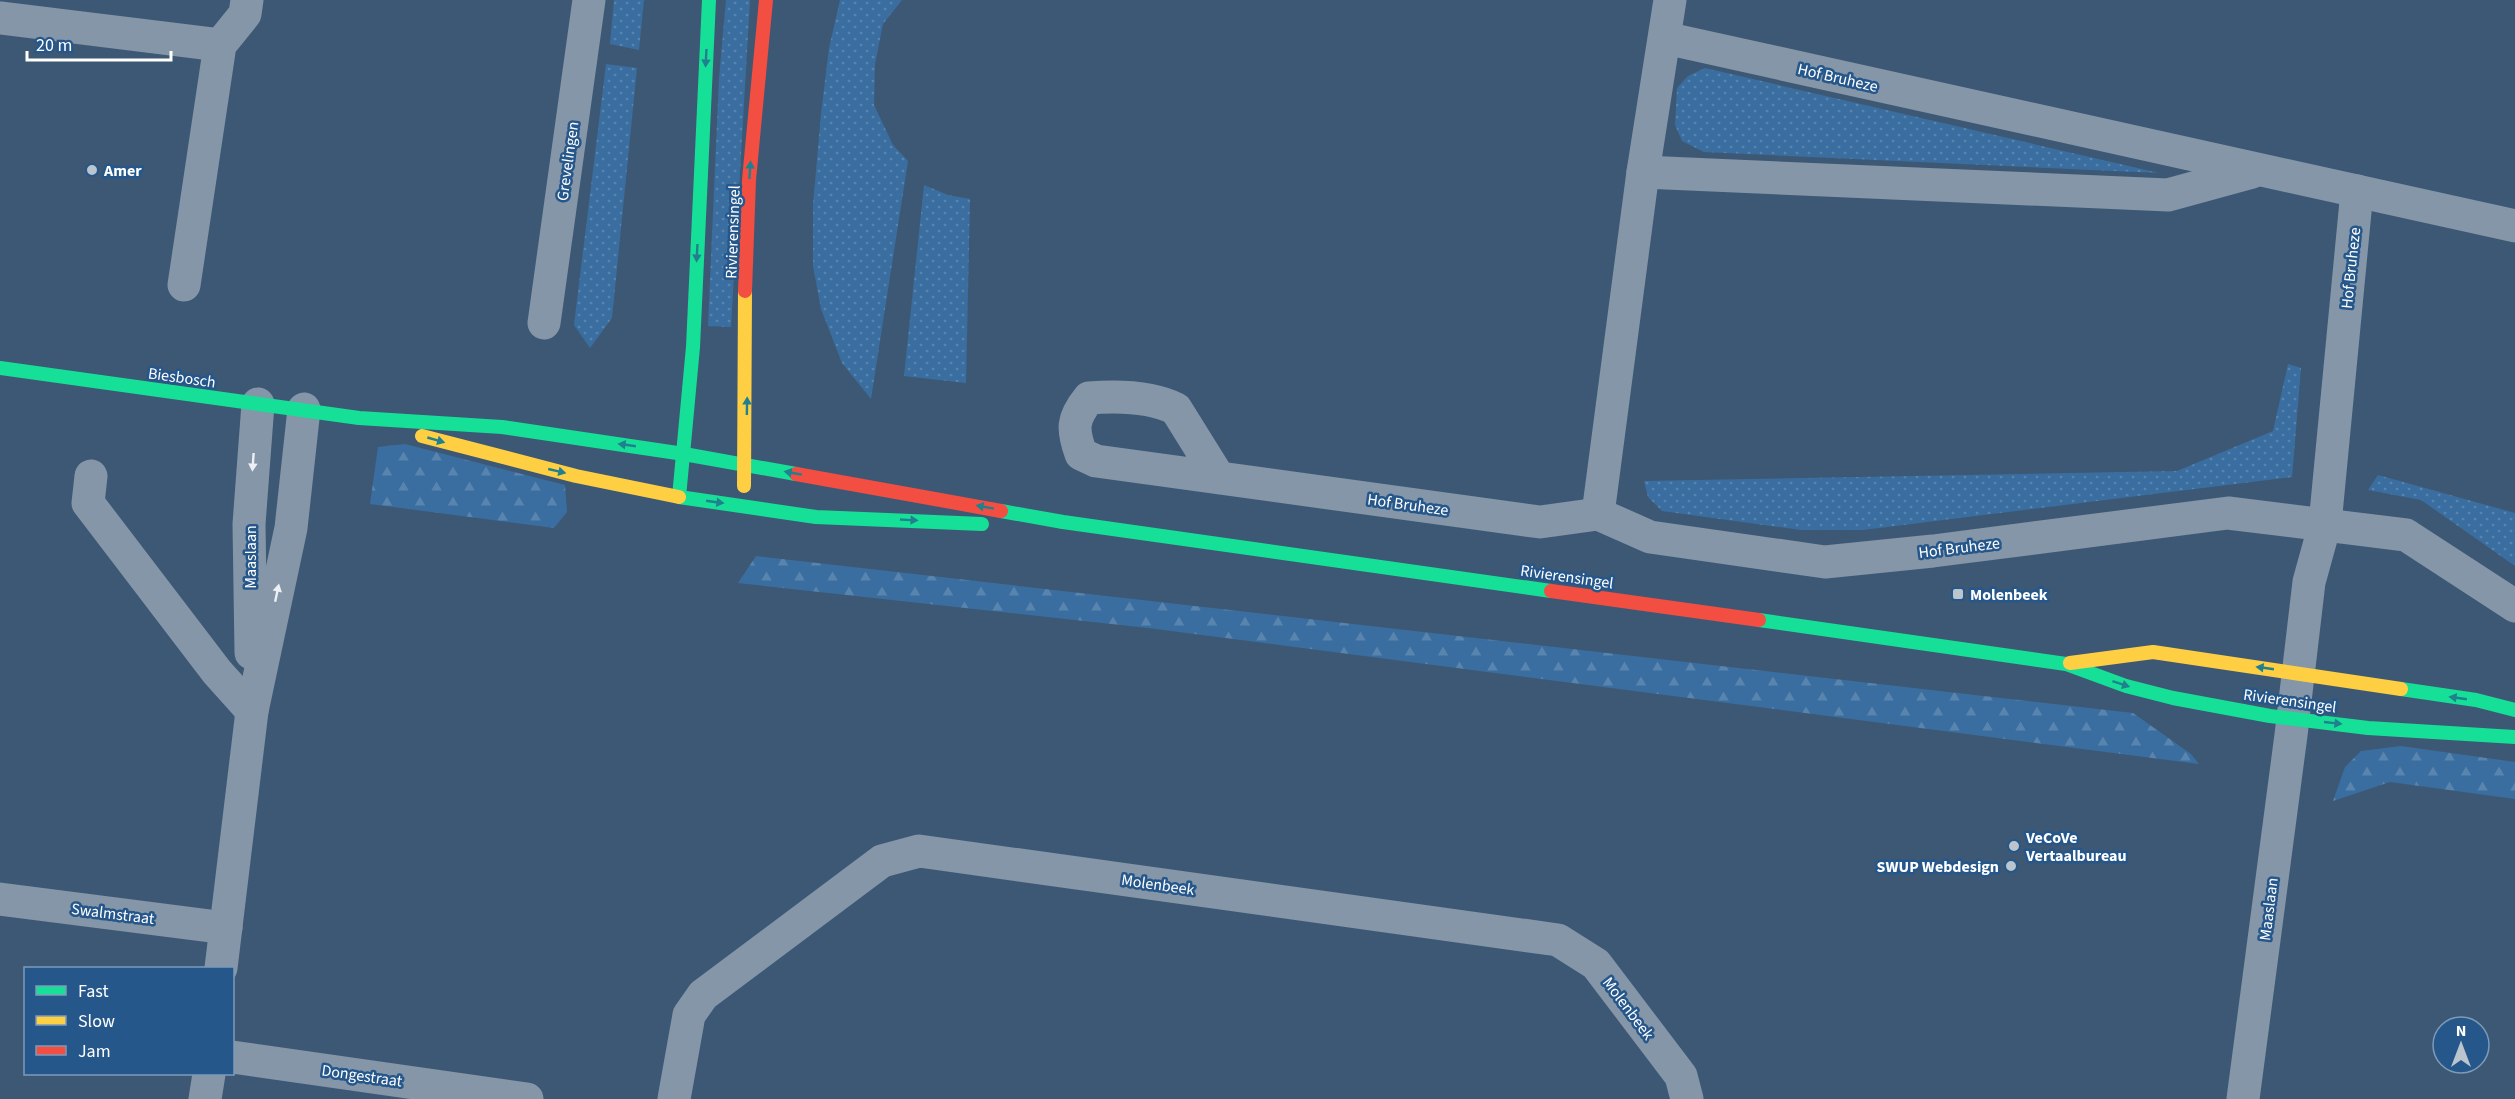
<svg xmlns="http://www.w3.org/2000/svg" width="2515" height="1099" font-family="'Source Sans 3',sans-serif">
  <defs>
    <pattern id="grass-dots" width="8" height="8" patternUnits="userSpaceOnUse" patternTransform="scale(1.5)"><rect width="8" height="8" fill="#3a6ea0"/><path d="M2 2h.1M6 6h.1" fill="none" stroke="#5884ae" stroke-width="1.8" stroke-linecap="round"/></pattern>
    <pattern id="forest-firs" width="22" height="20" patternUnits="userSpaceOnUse" patternTransform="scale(1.5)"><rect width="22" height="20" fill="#3a6ea0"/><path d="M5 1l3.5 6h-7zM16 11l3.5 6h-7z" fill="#5884ae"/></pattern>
  </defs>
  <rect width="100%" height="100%" fill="#3d5874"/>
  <g fill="url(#grass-dots)">
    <path d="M614 0H644L639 50 610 44Z"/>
    <path d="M726 0H750L731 327 708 326 719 78Z"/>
    <path d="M840 0H902L883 24 875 64 874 105 893 145 908 161 871 399 842 363 821 309 813 266V205L821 114 829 48Z"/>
    <path d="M606 64 637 68 612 318 590 348 574 325Z"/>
    <path d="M1705 68 2159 173 1704 152 1682 141 1675 125 1677 88 1688 76Z"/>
    <path d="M924 185 948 195 970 199 966 383 904 376Z"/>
    <path d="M2288 364 2301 368 2292 477 1863 530H1801L1662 511 1648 497 1644 481 2177 471 2273 431Z"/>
    <path d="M2378 475 2515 513V566L2421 500 2368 490Z"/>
  </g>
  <g fill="url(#forest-firs)">
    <path d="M405 444 565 485 567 512 554 528 370 504 378 447Z"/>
    <path d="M756 556 2133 713 2191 754 2199 764 1148 628 738 583Z"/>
    <path d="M2401 746 2515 762V799L2390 782 2333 801 2345 767 2361 751Z"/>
  </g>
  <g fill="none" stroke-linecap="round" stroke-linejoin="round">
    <g stroke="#8496a8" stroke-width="33">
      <path d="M0 18 220 45"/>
      <path d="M1665 38 2515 226"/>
      <path d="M1643 172 2168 195 2252 172"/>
      <path d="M184 285 220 45 245 14 247 0"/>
      <path d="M544 323 589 0"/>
      <path d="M91 476 88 503 217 672 252 711"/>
      <path d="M1219 478 1176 409C1151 396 1116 396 1089 398 1072 419 1072 429 1081 454L1096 461 1540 522 1598 514 1650 537 1825 562 1933 551 2228 513 2406 535 2515 606"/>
      <path d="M1598 514 1643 172 1670 0"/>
      <path d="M251 653 249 524 258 404"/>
      <path d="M0 899 226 928"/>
      <path d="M221 968 252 711 291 528 304 409"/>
      <path d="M232 1057 527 1099"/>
      <path d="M205 1099 209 1074"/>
      <path d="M674 1099 689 1015 703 995 882 861 919 851 1558 940 1596 964 1681 1076 1687 1099"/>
      <path d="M2243 1099 2291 735 2309 582 2325 524 2357 191"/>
    </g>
    <g stroke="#16e098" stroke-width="14">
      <path d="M709 0 693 347 679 497 816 517 982 524"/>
      <path d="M0 368 359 418 502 427 684 454 796 474"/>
      <path d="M1001 511 1063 522 1551 591"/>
      <path d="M1759 620 2066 664 2126 686 2173 698 2270 716 2368 728 2515 737"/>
      <path d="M2401 689 2476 700 2515 710"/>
    </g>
    <g stroke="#ffcf43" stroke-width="14">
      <path d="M422 436 576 476 679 497"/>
      <path d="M744 486 745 291"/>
      <path d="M2070 663 2153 652 2401 689"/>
    </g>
    <g stroke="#f24e42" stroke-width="14">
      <path d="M745 291 749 180 766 0"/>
      <path d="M796 474 1001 511"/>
      <path d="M1551 591 1759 620"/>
    </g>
  </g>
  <defs><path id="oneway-solid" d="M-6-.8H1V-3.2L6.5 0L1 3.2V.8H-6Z" transform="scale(1.5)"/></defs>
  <g fill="#21808f">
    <use href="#oneway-solid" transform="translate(706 58) rotate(93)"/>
    <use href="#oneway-solid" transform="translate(750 170) rotate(-86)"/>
    <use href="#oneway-solid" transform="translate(697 253) rotate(93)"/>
    <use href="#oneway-solid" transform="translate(747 406) rotate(-89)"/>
    <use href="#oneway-solid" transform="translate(436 440) rotate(16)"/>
    <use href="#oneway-solid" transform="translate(627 445) rotate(-172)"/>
    <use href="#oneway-solid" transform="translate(557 471) rotate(13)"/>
    <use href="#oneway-solid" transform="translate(793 473) rotate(-170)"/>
    <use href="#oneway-solid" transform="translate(715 502) rotate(8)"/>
    <use href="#oneway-solid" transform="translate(985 507) rotate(-170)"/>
    <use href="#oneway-solid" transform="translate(909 520) rotate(3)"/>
    <use href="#oneway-solid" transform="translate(2265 668) rotate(-172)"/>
    <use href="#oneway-solid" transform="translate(2121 684) rotate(18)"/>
    <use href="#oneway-solid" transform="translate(2458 698) rotate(-172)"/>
    <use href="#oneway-solid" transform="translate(2333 723) rotate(6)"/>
  </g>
  <g fill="#edeff2">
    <use href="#oneway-solid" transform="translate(253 462) rotate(94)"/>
    <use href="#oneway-solid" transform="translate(277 593) rotate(-78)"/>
  </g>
  <g fill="#bbc5ce" stroke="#26578b" stroke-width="2">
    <circle cx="92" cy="170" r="6"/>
    <rect x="1952" y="588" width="12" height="12" rx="3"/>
    <circle cx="2014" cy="846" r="6"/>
    <circle cx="2011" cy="866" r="6"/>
  </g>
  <g text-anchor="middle" stroke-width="5" stroke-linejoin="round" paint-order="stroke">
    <g font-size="16" fill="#fff" stroke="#26578b">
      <text transform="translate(1838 77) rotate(13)" y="6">Hof Bruheze</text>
      <text transform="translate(567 161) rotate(-82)" y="6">Grevelingen</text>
      <text transform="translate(732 232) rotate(-88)" y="6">Rivierensingel</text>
      <text transform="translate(2350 268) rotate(-84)" y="6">Hof Bruheze</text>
      <text transform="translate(182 377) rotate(8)" y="6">Biesbosch</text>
      <text transform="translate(1408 504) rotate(8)" y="6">Hof Bruheze</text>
      <text transform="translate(1959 547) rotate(-7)" y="6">Hof Bruheze</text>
      <text transform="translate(250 557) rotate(-90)" y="6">Maaslaan</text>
      <text transform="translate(1567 576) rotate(8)" y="6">Rivierensingel</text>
      <text transform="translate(2290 700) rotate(8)" y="6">Rivierensingel</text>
      <text transform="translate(1158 884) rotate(8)" y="6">Molenbeek</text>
      <text transform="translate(2268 909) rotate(-83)" y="6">Maaslaan</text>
      <text transform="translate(113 913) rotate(7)" y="6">Swalmstraat</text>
      <text transform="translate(1629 1008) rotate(53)" y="6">Molenbeek</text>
      <text transform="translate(362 1075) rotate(8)" y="6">Dongestraat</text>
    </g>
    <g font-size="16" font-weight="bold" fill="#fff" stroke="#26578b" text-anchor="start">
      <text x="104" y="176">Amer</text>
      <text x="1970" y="600">Molenbeek</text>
      <text x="2026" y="843">VeCoVe<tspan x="2026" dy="18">Vertaalbureau</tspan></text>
      <text x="1999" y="872" text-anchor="end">SWUP Webdesign</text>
    </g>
  </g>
  <rect x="24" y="967" width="210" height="108" fill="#26578b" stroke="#7d9ab9" stroke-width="1.5"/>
  <rect x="36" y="986" width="30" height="9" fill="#16e098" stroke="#7d9ab9" stroke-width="1.5"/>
  <text x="78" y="997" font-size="18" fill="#ffffff">Fast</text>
  <rect x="36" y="1016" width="30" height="9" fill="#ffcf43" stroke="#7d9ab9" stroke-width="1.5"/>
  <text x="78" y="1027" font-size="18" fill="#ffffff">Slow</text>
  <rect x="36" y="1046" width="30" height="9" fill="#f24e42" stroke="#7d9ab9" stroke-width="1.5"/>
  <text x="78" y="1057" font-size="18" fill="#ffffff">Jam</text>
  <g transform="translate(2461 1045)"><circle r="28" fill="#26578b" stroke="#7d9ab9" stroke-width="1.5"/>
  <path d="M0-4.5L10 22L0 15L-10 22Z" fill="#bbc5ce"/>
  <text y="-9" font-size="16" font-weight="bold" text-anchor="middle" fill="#ffffff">N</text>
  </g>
  <path d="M27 51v9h144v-9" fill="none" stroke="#ffffff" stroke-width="3"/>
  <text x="36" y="51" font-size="18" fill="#ffffff" stroke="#26578b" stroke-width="4.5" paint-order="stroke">20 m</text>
</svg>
